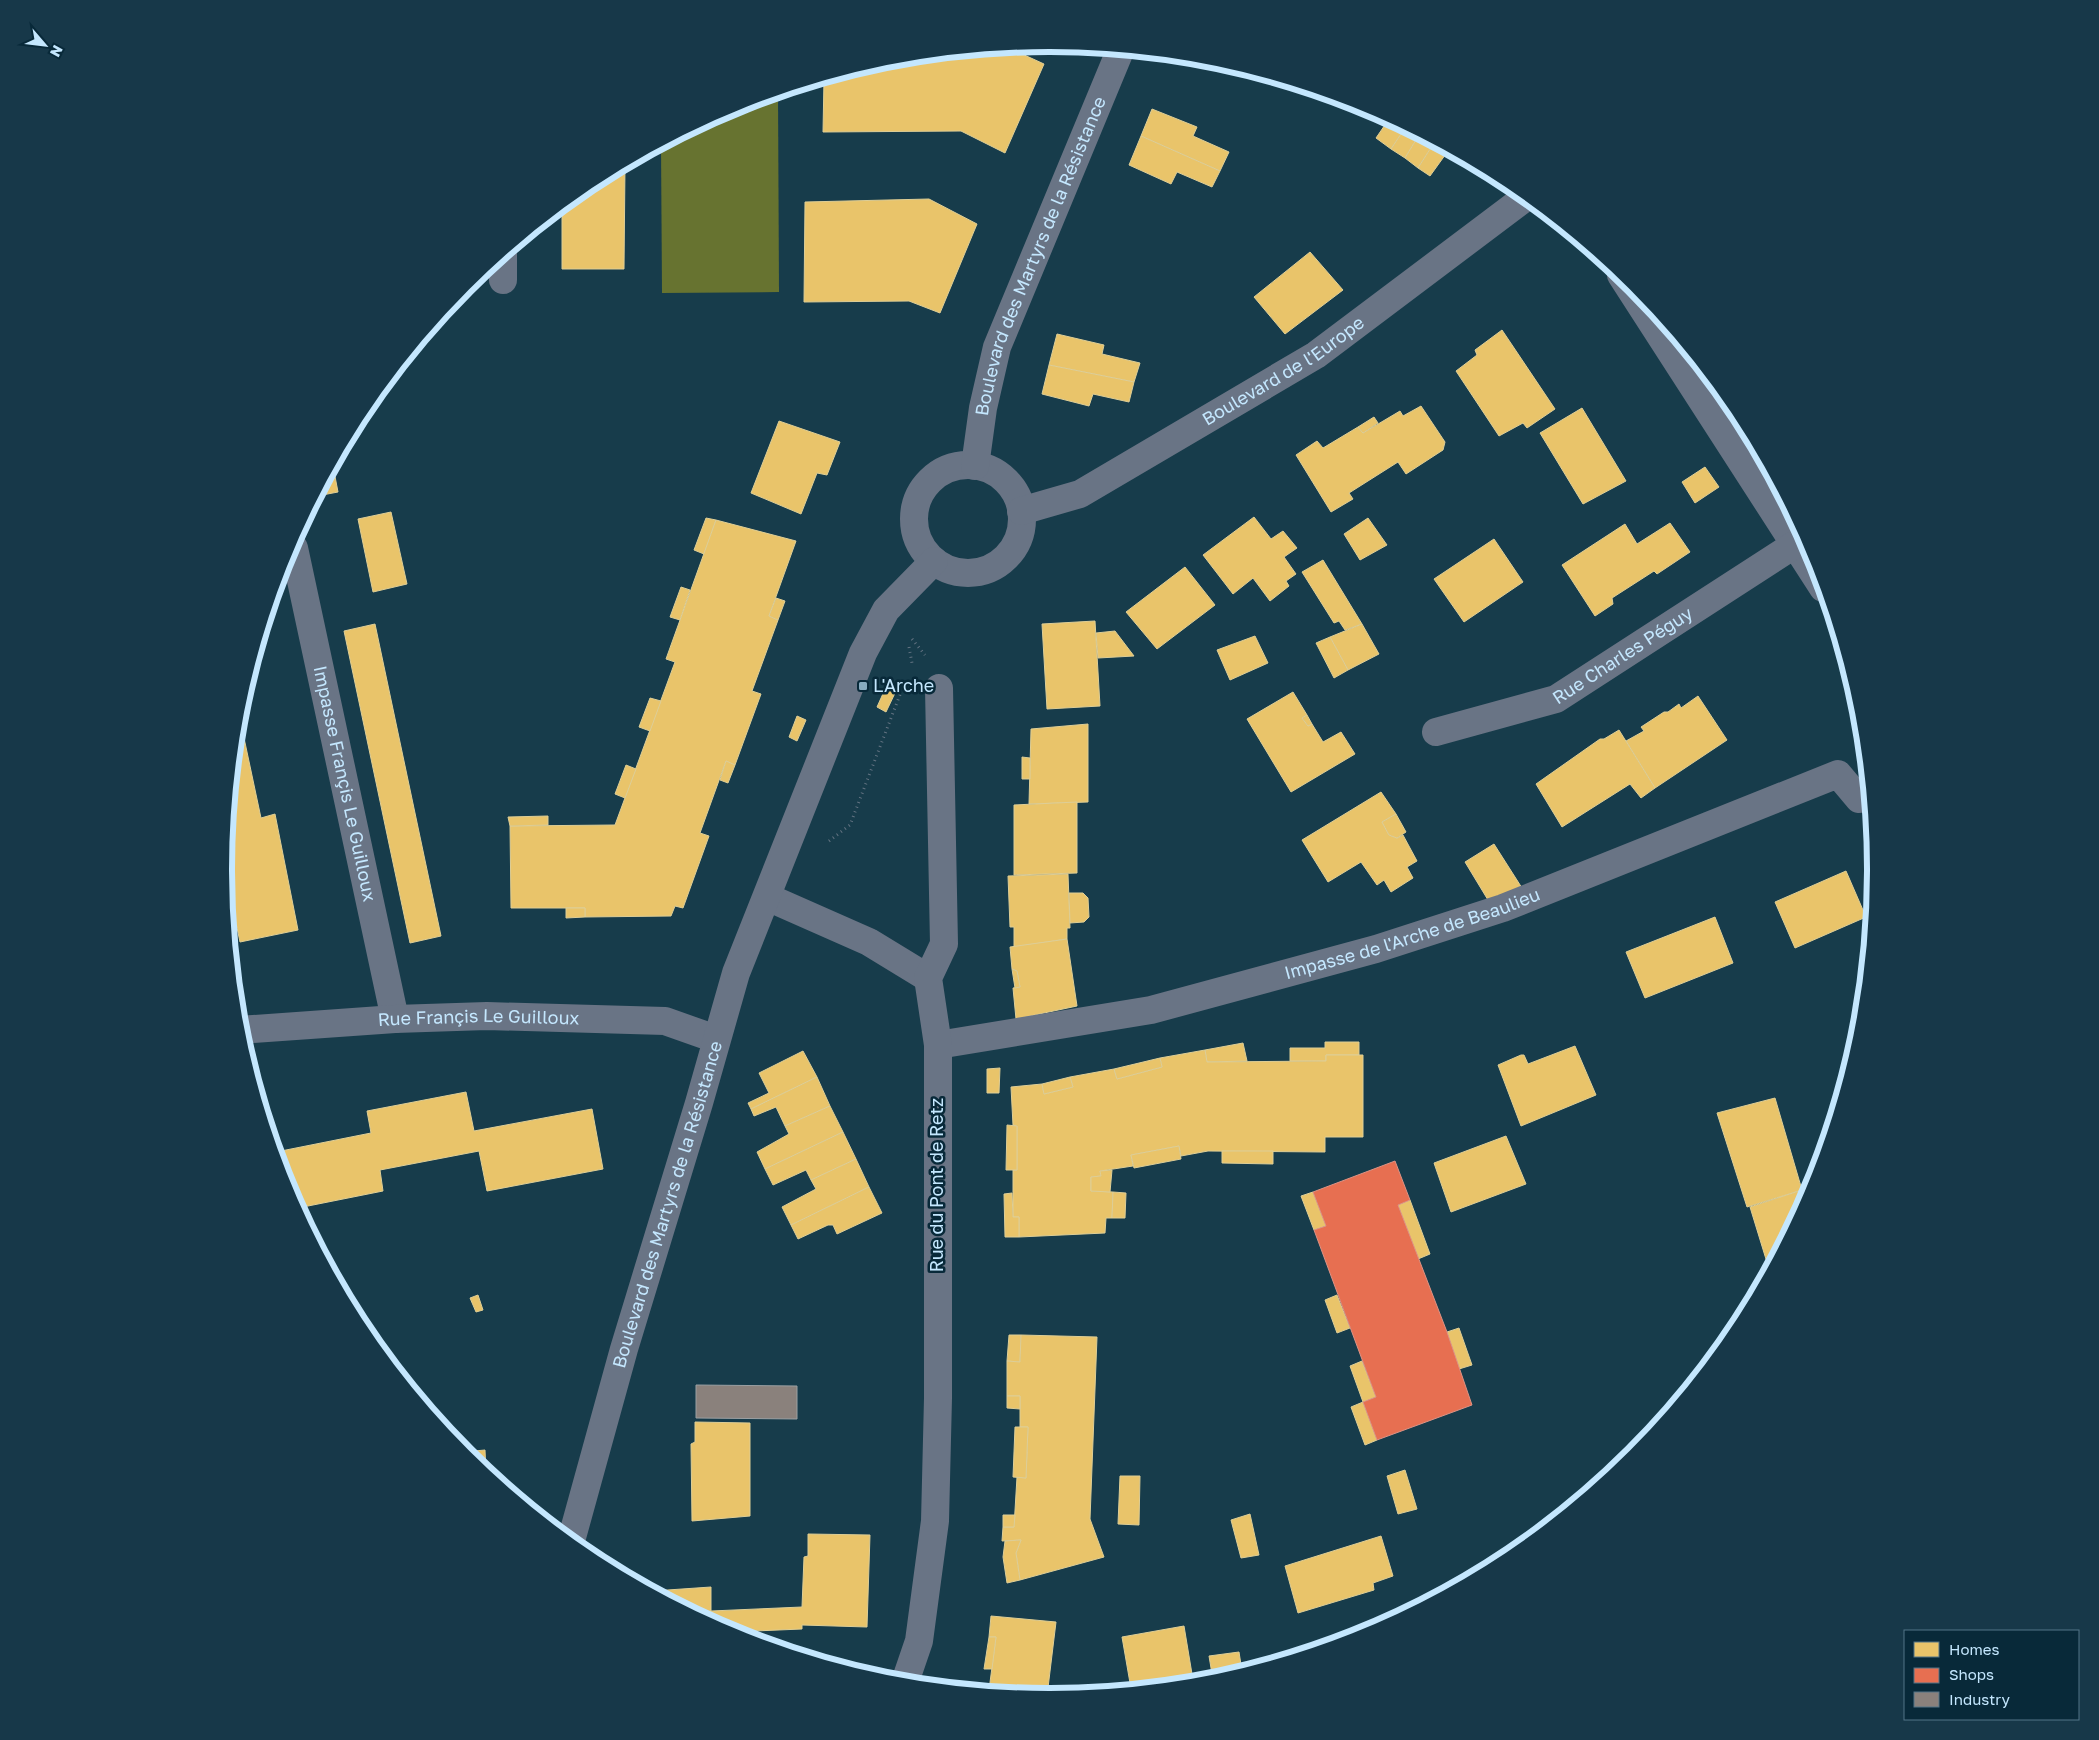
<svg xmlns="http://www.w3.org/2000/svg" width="2099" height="1740" font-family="'Golos Text',sans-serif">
  <rect width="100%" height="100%" fill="#173c4b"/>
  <path fill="#677330" d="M778 93 779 292 662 293 661 145 734 107Z"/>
  <g fill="#e9c46a" stroke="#dece96">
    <path d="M1009 48 1044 64 1005 153 961 131 823 132 824 79 889 60Z"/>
    <path d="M1152 109 1197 127 1193 136 1229 152 1220 171 1141 136Z"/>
    <path d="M1389 119 1405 128 1391 149 1376 138Z"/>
    <path d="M1405 128 1419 135 1405 158 1391 149Z"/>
    <path d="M1419 135 1434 143 1418 168 1405 158Z"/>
    <path d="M1141 136 1220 171 1212 187 1177 172 1171 184 1129 165Z"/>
    <path d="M1434 143 1448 151 1430 176 1418 168Z"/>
    <path d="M625 165 624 269H562V206L591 183Z"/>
    <path d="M929 199 977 224 940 313 909 301 804 302 805 202Z"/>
    <path d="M1310 252 1343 290 1285 334 1254 297Z"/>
    <path d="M1502 330 1555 409 1527 428 1523 423 1499 436 1456 371 1477 355 1475 350Z"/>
    <path d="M1057 334 1104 345 1102 354 1140 363 1134 382 1049 365Z"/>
    <path d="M1049 365 1134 382 1129 402 1093 394 1089 406 1042 394Z"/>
    <path d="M1421 406 1445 442 1443 450 1406 474 1398 462 1349 493 1353 499 1331 512 1296 455 1317 441 1323 448 1358 427 1363 433 1400 411 1403 416Z"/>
    <path d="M1582 408 1626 481 1583 504 1540 433Z"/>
    <path d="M1374 417 1378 423 1363 433 1358 427Z"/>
    <path d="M779 421 840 442 827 475 817 473 801 514 751 493Z"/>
    <path d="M333 466 338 492 317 496Z"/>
    <path d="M1705 467 1719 487 1695 503 1682 482Z"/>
    <path d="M391 512 407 584 373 592 358 519Z"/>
    <path d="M1254 517 1271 539 1283 531 1297 548 1284 557 1296 574 1286 581 1289 586 1270 601 1253 578 1233 594 1203 555Z"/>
    <path d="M706 518 716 520 704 554 694 550Z"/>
    <path d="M1368 518 1387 545 1360 560 1344 534Z"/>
    <path d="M716 520 796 541 769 616 778 620 752 691 761 694 735 765 726 761 700 833 709 836 683 908 675 906 671 916 585 917V908H511L510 826 615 825 675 662 666 659Z"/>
    <path d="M1670 523 1690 552 1657 574 1654 571 1612 598 1613 604 1595 616 1562 565 1625 524 1637 544Z"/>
    <path d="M1494 539 1523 582 1464 622 1434 579Z"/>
    <path d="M1323 560 1362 624 1345 630 1339 621 1334 623 1302 572Z"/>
    <path d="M1185 567 1215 605 1157 649 1126 612Z"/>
    <path d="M681 587 690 590 680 620 670 617Z"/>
    <path d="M776 598 785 601 778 620 769 616Z"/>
    <path d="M1095 621 1100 706 1047 709 1042 624Z"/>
    <path d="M375 624 441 936 410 943 344 631Z"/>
    <path d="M1362 624 1379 654 1348 670 1330 637Z"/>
    <path d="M1115 631 1134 656 1098 658 1096 633Z"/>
    <path d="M1255 636 1268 663 1230 680 1217 650Z"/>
    <path d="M1330 637 1348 670 1334 678 1316 643Z"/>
    <path d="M886 687 896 691 886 712 877 707Z"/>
    <path d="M1293 692 1307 715 1302 718 1308 726 1312 724 1323 742 1341 732 1355 754 1291 792 1247 719Z"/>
    <path d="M1698 696 1727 740 1655 788 1626 741 1644 731 1641 727 1664 712H1668L1679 704 1681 708Z"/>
    <path d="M650 698 661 701 650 731 639 727Z"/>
    <path d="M1307 715 1312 724 1308 726 1302 718Z"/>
    <path d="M797 716 806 720 797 741 789 737Z"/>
    <path d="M240 719 261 818 275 814 298 930 240 942 224 865 238 720Z"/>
    <path d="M1088 724V802L1029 804 1031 729Z"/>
    <path d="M1619 730 1655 788 1641 798 1630 784 1562 827 1536 784 1600 739H1604Z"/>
    <path d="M1022 757 1030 758V779H1022Z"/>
    <path d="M726 761 735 765 728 783 720 780Z"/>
    <path d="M626 765 636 769 625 798 615 794Z"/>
    <path d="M1381 792 1396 814 1382 822 1389 835 1397 838 1403 835 1417 861 1407 867 1413 878 1391 892 1384 880 1377 885 1361 862 1328 882 1302 840Z"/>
    <path d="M1077 802V873L1014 875V805Z"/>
    <path d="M1396 814 1406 832 1397 838 1389 835 1382 822Z"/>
    <path d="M548 816V825L510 826 508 817Z"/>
    <path d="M1494 844 1522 888 1488 900 1465 862Z"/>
    <path d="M1846 871 1866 917 1795 948 1775 902Z"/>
    <path d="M1068 874 1070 928H1067V939L1014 947V927H1010L1008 876Z"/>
    <path d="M1069 893H1083L1088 898 1089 917 1084 922 1070 923Z"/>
    <path d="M566 908H585V917L566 918Z"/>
    <path d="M1715 917 1733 963 1645 998 1626 952Z"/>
    <path d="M1067 939 1077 1006 1016 1019 1013 988 1020 987 1017 971 1012 969 1010 947Z"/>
    <path d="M1012 969 1017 971 1020 987 1015 988Z"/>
    <path d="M1325 1042H1359V1055H1326V1061H1290V1048H1325Z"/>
    <path d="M1243 1043 1247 1061 1207 1062 1205 1050Z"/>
    <path d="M1575 1046 1596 1095 1521 1126 1498 1065 1521 1055H1524L1528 1064Z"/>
    <path d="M1205 1050 1207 1062 1326 1061V1055H1363V1137H1325V1152L1208 1151 1181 1156 1179 1146 1131 1155 1133 1166 1100 1171 1101 1176 1091 1177V1191L1113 1192 1112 1218H1106L1105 1233 1019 1237V1217H1013V1170H1017V1126L1013 1125 1011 1087 1042 1084 1044 1094 1073 1087 1070 1077 1114 1069 1117 1079 1162 1067 1160 1058Z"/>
    <path d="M803 1051 817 1077 751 1109 748 1103 769 1093 759 1073Z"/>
    <path d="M1160 1058 1162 1067 1117 1079 1114 1069Z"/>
    <path d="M1000 1068 999 1093H987V1069Z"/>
    <path d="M817 1077 830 1106 785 1126 776 1107 754 1116 751 1109Z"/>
    <path d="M1070 1077 1073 1087 1044 1094 1042 1084Z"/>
    <path d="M466 1092 474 1131 592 1109 603 1169 487 1191 479 1151 380 1170 383 1191 298 1208 286 1186 276 1152 371 1133 367 1111Z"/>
    <path d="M1775 1098 1802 1190 1747 1207 1717 1113Z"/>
    <path d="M830 1106 843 1132 765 1169 757 1152 789 1134 785 1126Z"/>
    <path d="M1007 1125 1017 1126V1170H1006Z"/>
    <path d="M843 1132 856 1159 811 1180 806 1170 773 1185 765 1169Z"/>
    <path d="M1506 1136 1526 1184 1451 1212 1434 1163Z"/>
    <path d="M1179 1146 1181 1159 1134 1168 1131 1155Z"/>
    <path d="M1222 1151H1273V1164L1222 1163Z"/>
    <path d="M856 1159 869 1187 791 1225 782 1207 816 1189 811 1180Z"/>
    <path d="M1112 1170 1110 1192 1091 1191V1177L1101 1176 1100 1171Z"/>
    <path d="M869 1187 882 1213 837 1234 833 1225H828L798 1239 791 1225Z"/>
    <path d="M1802 1190 1805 1200 1769 1269 1750 1207Z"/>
    <path d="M1113 1192 1126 1193 1125 1218H1112Z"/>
    <path d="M1313 1192 1326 1226 1314 1230 1301 1196Z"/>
    <path d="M1012 1193 1013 1217H1019V1237H1005L1004 1194Z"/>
    <path d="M1410 1200 1430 1254 1418 1259 1398 1205Z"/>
    <path d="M478 1295 483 1310 476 1312 470 1298Z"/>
    <path d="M1337 1295 1350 1328 1337 1333 1325 1300Z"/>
    <path d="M1459 1328 1472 1365 1459 1369 1447 1332Z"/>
    <path d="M1009 1335H1021L1020 1362 1007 1361Z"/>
    <path d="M1021 1335 1097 1337 1090 1519 1104 1557 1020 1580 1016 1553 1021 1540 1002 1541 1003 1527H1014L1017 1477 1026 1478 1028 1427H1020V1396H1007V1361L1020 1362Z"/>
    <path d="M1362 1361 1376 1397 1363 1402 1350 1366Z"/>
    <path d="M1007 1396H1020V1409L1007 1408Z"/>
    <path d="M1363 1402 1377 1440 1365 1445 1351 1407Z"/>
    <path d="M695 1422 750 1423V1516L692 1521 691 1444 695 1442Z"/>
    <path d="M1015 1427H1028L1026 1478 1013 1477Z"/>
    <path d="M485 1450 486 1472 463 1452Z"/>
    <path d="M1405 1470 1417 1509 1398 1514 1387 1476Z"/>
    <path d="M1120 1476H1140L1139 1525 1118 1524Z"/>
    <path d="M1250 1514 1259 1555 1241 1558 1231 1520Z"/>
    <path d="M1003 1515H1015L1014 1527H1003Z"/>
    <path d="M808 1534 870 1535 867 1627 802 1625V1629L731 1632 653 1591 711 1587V1611L802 1607 804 1557 808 1556Z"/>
    <path d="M1381 1536 1393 1576 1373 1583 1374 1590 1298 1613 1285 1566Z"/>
    <path d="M1021 1540 1016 1553 1020 1580 1007 1583 1003 1557 1005 1541Z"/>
    <path d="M991 1616 1056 1622 1047 1696 989 1690 996 1637H989Z"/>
    <path d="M1184 1626 1192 1674 1130 1683 1122 1637Z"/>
    <path d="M989 1637H996L992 1669H984Z"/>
    <path d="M1239 1652 1242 1671 1213 1680 1209 1656Z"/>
  </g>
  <path fill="#e76f51" stroke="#dc9385" d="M1395 1161 1410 1200 1398 1205 1447 1332 1472 1405 1377 1440 1363 1402 1376 1397 1314 1230 1326 1226 1313 1192Z"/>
  <path fill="#8a817c" stroke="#9ba0a3" d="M696 1385 797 1386V1419L696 1418Z"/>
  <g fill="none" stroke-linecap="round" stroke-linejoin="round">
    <g stroke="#637382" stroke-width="3" stroke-dasharray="1 4" stroke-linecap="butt">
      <path d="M912 639 925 655"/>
      <path d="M909 647 912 663"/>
      <path d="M829 841 850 825 901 692"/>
    </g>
    <g stroke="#697485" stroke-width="28">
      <path d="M1621 275 1823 588"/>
      <path d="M503 280V254"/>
      <circle cx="968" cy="519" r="54"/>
      <path id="s1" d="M975 466 983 408 997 347 1120 51"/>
      <path id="s2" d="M1021 511 1080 494 1316 355 1526 197"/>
      <path id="s3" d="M294 548 395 1019"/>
      <path id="s4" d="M1436 732 1556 699 1794 545"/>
      <path d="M767 897 869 942 928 978"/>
      <path id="s5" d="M239 1030 395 1019 487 1016 665 1021 716 1039"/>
      <path id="s6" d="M938 1045 1151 1010 1376 949 1503 908 1838 774 1859 799"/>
      <path id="s7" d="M571 1541 624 1349 699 1103 736 973 863 653 886 610 934 561"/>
      <path d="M905 1682 919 1641 935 1521 938 1398V1045L928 978 944 944 939 688"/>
    </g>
  </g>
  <rect fill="#87abbf" stroke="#082939" stroke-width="2" x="858" y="681" width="10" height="10" rx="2.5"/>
  <g text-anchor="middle" stroke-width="5" stroke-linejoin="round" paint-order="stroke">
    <g font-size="18" fill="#c4e7fe" stroke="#082939">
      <text dy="6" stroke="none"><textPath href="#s1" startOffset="221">Boulevard des Martyrs de la Résistance</textPath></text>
      <text dy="6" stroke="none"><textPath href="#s2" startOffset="299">Boulevard de l'Europe</textPath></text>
      <text dy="6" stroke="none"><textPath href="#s4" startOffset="204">Rue Charles Péguy</textPath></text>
      <text dy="6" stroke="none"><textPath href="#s3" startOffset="241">Impasse Françis Le Guilloux</textPath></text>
      <text dy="6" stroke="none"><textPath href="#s6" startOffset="488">Impasse de l'Arche de Beaulieu</textPath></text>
      <text dy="6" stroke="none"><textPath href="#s5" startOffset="240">Rue Françis Le Guilloux</textPath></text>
      <text transform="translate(937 1185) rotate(-90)" y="6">Rue du Pont de Retz</text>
      <text dy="6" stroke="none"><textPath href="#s7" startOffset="350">Boulevard des Martyrs de la Résistance</textPath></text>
    </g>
    <g font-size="18" fill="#c4e7fe" stroke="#082939" text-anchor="start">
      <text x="873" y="692">L'Arche</text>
    </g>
  </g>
  <path d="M0 0H2099V1740H0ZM1049 52H1050A817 817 0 0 1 1867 869V871A817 817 0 0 1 1050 1688H1049A817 817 0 0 1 232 871V869A817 817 0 0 1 1049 52Z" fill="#173849" fill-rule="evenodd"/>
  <path fill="none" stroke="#c4e7fe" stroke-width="6" d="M1049 52H1050A817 817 0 0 1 1867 869V871A817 817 0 0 1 1050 1688H1049A817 817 0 0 1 232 871V869A817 817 0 0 1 1049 52Z"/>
  <rect x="1904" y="1630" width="175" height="90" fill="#082939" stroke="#537588"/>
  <rect x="1914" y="1642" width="25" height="15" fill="#e9c46a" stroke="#537588"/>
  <text x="1949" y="1655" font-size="15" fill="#c4e7fe">Homes</text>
  <rect x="1914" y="1668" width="25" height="15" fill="#e76f51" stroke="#537588"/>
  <text x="1949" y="1680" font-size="15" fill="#c4e7fe">Shops</text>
  <rect x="1914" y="1692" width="25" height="15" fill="#8a817c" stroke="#537588"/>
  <text x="1949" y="1705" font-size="15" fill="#c4e7fe">Industry</text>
  <g transform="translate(45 45) rotate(118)" stroke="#082939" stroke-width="4" paint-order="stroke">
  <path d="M0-4L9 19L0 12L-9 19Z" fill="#c4e7fe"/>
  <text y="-8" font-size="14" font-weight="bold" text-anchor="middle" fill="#c4e7fe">N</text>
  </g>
</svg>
